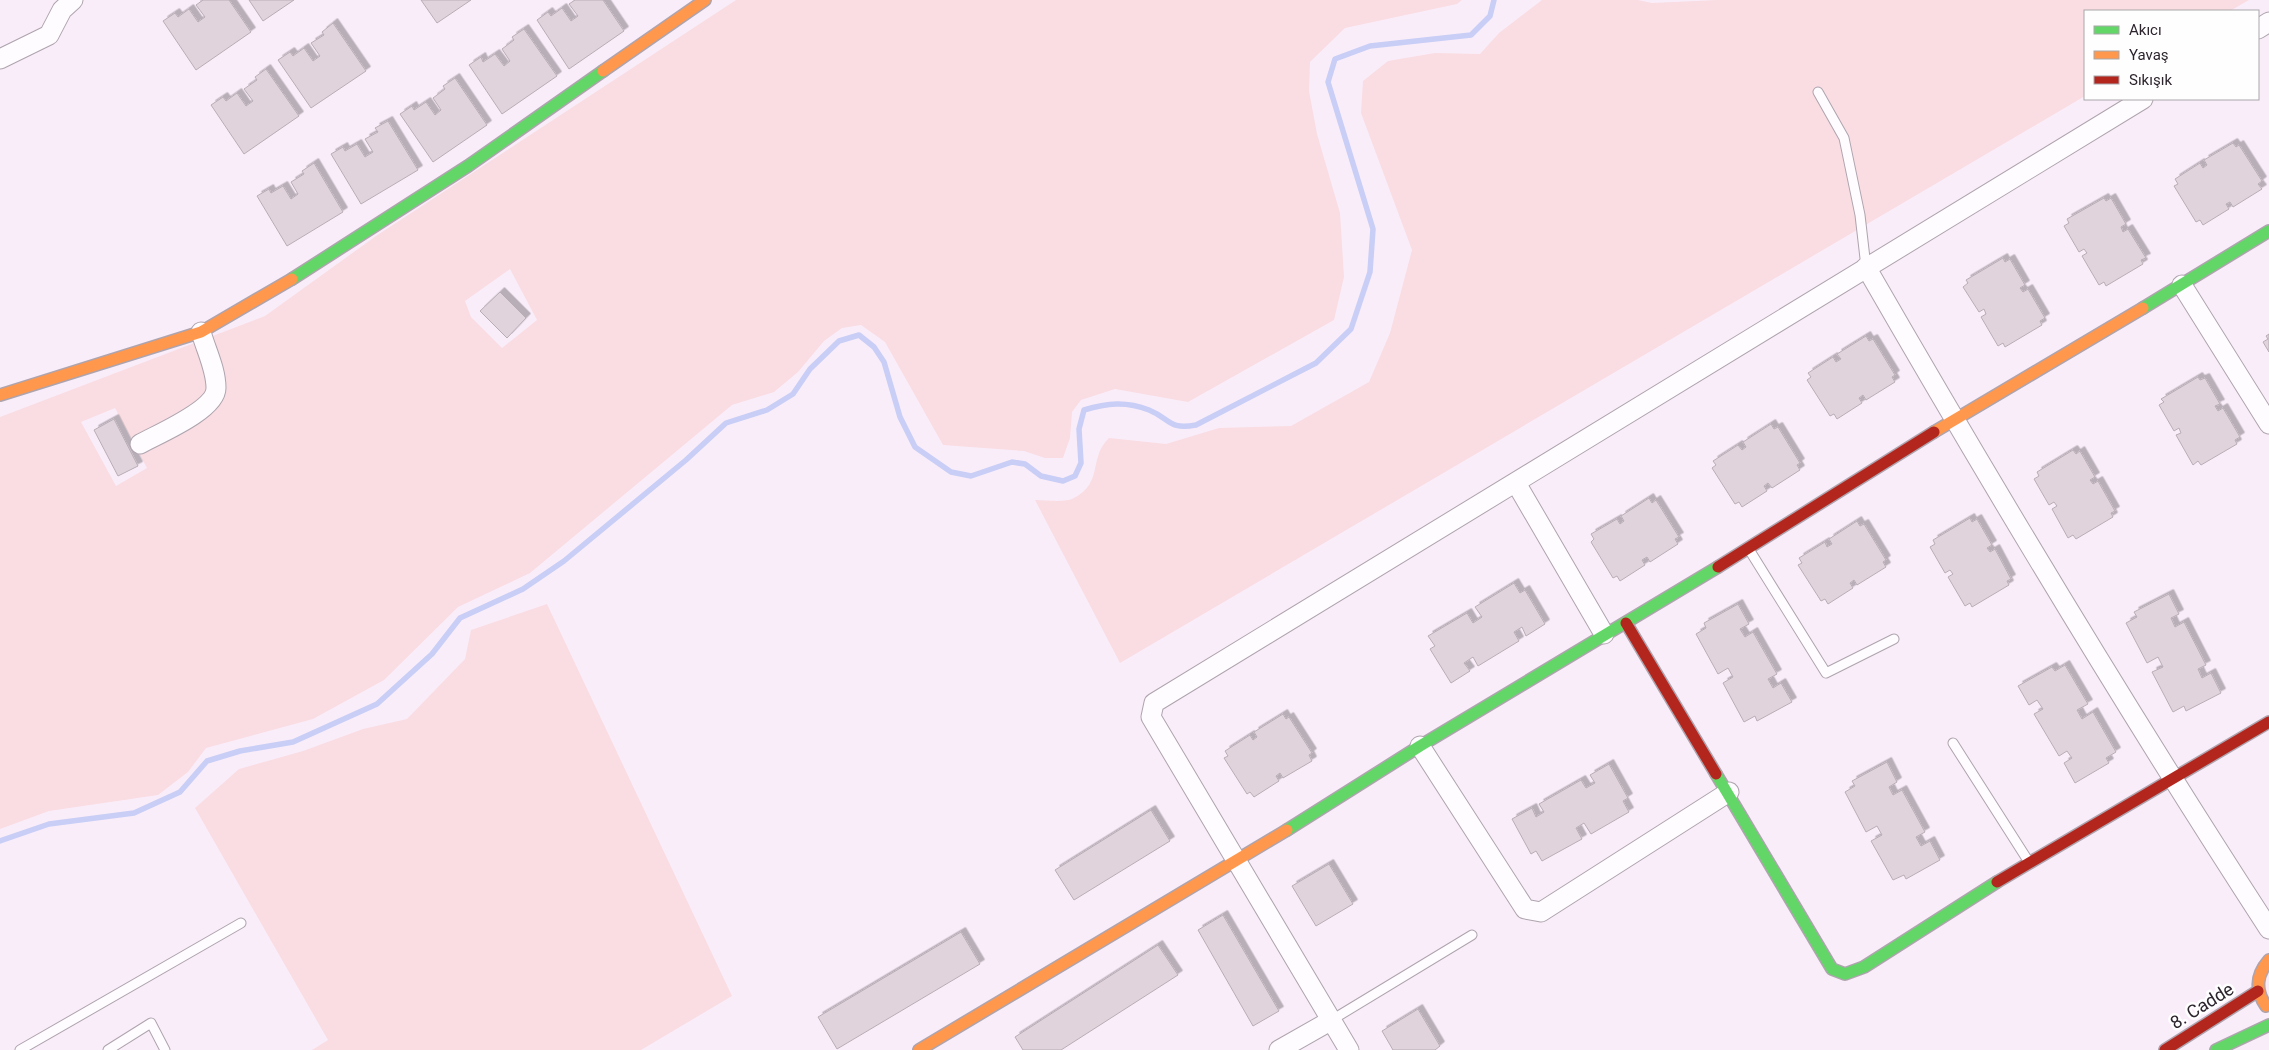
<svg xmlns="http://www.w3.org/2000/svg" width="2269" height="1050" font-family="Roboto,sans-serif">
  <defs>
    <filter id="shadow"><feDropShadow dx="4.5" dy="-4.5" stdDeviation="0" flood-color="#0004"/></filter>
  </defs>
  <rect width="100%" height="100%" fill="#faedfa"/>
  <g fill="#f9dde2" fill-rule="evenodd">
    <path d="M736 0H1462L1457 4 1345 28 1310 62 1309 91 1317 134 1340 213 1344 277 1334 320 1188 402 1115 389 1081 400 1072 412 1070 438 1063 458H1045L1024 451 943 445 885 342 861 325 842 328 824 341 798 372 774 392 732 405 530 573 458 607 384 680 313 719 206 748 188 772 158 795 49 811 0 829V417L265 316 376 236ZM510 269 537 320 502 348 471 317 465 301ZM115 408 147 468 116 486 81 422Z"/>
    <path d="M1542 0H1638L1652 3 1717 0H2249L2230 11H2085V96L1120 663 1035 500C1045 500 1065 503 1074 498 1104 482 1088 458 1109 438L1166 444 1219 428 1291 426 1369 382 1390 333 1412 250 1361 113 1363 81 1388 61 1435 53 1480 54 1499 33Z"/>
    <path d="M547 604 732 996 641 1050H312L328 1040 195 808 239 769 303 751 363 729 407 719 465 659 471 630Z"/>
  </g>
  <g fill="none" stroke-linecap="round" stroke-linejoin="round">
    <path stroke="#c8cef5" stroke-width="5.5" d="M0 841 49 824 134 813 180 792 207 761 240 751 293 742 377 704 432 654 460 618 523 589 564 561 686 460 726 423 767 410 793 394 810 369 839 341 859 335 874 347 884 362 900 417 915 447 951 472 971 476 1012 462 1025 464 1041 476 1063 481 1075 476 1081 463 1079 429 1084 410C1107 403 1126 401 1149 410 1171 419 1168 430 1196 425L1316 363 1351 329 1370 272 1373 229 1328 82 1335 59 1370 46 1471 35 1490 16 1494 0"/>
  </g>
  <g fill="#e0d3dc" stroke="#b9adb5" filter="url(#shadow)">
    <path d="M203 0H229L251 32 196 70 163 21 175 13 178 17 189 9 198 22 205 17 196 5Z"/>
    <path d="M249 0H294L263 21Z"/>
    <path d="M421 0H471L437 23Z"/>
    <path d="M575 0H603L624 31 569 69 537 20 548 12 551 16 562 8 571 21 578 16 569 4Z"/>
    <path d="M333 23 366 71 311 108 278 60 290 52 293 56 304 48 313 61 320 56 311 43 324 35 322 32Z"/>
    <path d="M524 29 557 76 502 114 469 65 481 57 483 62 495 54 504 66 510 61 502 49 514 40 512 37Z"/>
    <path d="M266 69 299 116 244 154 211 105 223 97 226 101 237 93 246 106 253 101 244 89 257 80 255 77Z"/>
    <path d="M455 78 487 125 433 162 400 114 412 106 414 110 426 102 435 115 441 110 433 98 445 89 443 86Z"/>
    <path d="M388 121 418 170 361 204 331 154 343 147 345 151 357 144 365 157 373 152 365 139 378 132 375 128Z"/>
    <path d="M2233 143 2236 147 2239 145 2262 181 2258 184 2262 189 2233 207 2230 202 2226 204 2229 209 2203 225 2200 220 2196 222 2174 186 2178 184 2175 179 2200 163 2203 168 2207 165 2204 160Z"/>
    <path d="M314 163 343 212 287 246 257 196 269 189 271 193 283 186 291 199 298 194 291 182 304 174 302 171Z"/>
    <path d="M2104 198 2106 201 2111 198 2126 224 2121 227 2123 232 2128 229 2146 258 2141 260 2143 264 2106 286 2104 282 2099 285 2082 256 2087 253 2084 249 2079 252 2064 226 2069 223 2067 219Z"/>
    <path d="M2003 258 2005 262 2010 259 2025 285 2020 288 2023 292 2028 289 2045 318 2040 321 2042 325 2005 347 2003 343 1998 346 1981 317 1986 314 1984 309 1979 312 1963 287 1968 283 1966 280Z"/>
    <path d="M500 292 526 318 507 338 480 311Z"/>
    <path d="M2269 334V352L2263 342 2268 339 2266 336Z"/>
    <path d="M1866 336 1869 341 1873 339 1895 375 1892 377 1895 382 1866 400 1863 395 1859 398 1862 403 1837 419 1834 414 1830 416 1807 380 1811 377 1808 373 1833 357 1836 362 1841 359 1837 354Z"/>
    <path d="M2198 377 2200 380 2205 378 2220 404 2215 406 2218 411 2223 408 2240 437 2235 440 2237 444 2201 465 2198 461 2193 465 2176 435 2181 433 2179 428 2174 431 2159 405 2164 402 2161 399Z"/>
    <path d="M114 419 138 466 118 476 94 430Z"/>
    <path d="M1771 424 1774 429 1778 427 1800 463 1797 465 1800 470 1772 488 1768 483 1764 486 1767 491 1742 507 1739 502 1735 504 1712 468 1716 465 1713 461 1738 445 1742 450 1746 447 1743 442Z"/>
    <path d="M2073 450 2076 454 2080 451 2095 477 2090 480 2093 484 2098 481 2115 511 2111 513 2113 517 2076 539 2073 535 2068 538 2052 509 2057 506 2054 502 2049 505 2034 479 2039 476 2037 472Z"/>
    <path d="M1649 498 1652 503 1656 500 1679 537 1675 539 1678 544 1650 562 1647 557 1642 560 1645 565 1620 581 1617 576 1613 578 1591 542 1594 539 1591 534 1617 519 1620 524 1624 521 1621 516Z"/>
    <path d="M1970 518 1972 522 1977 519 1992 545 1987 548 1990 552 1995 549 2011 579 2007 581 2009 585 1972 607 1970 603 1965 606 1948 577 1953 574 1950 570 1945 573 1930 547 1935 544 1933 540Z"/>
    <path d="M1857 521 1860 526 1864 524 1886 560 1883 562 1886 567 1857 585 1854 580 1850 583 1853 588 1828 604 1825 599 1821 601 1798 565 1802 563 1799 558 1825 542 1827 547 1832 544 1829 539Z"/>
    <path d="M1514 583 1520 593 1525 590 1545 624 1526 636 1522 627 1514 632 1519 641 1478 666 1473 657 1464 663 1470 671 1451 683 1430 649 1435 646 1428 636 1467 613 1473 623 1482 617 1475 607Z"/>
    <path d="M2169 594 2179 614 2171 618 2175 627 2184 622 2206 665 2198 669 2202 678 2211 673 2221 693 2186 711 2184 706 2173 712 2152 672 2163 667 2158 657 2147 663 2126 623 2137 617 2134 612Z"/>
    <path d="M1738 604 1749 624 1740 629 1745 637 1753 632 1777 674 1768 679 1773 688 1781 683 1792 702 1757 721 1755 716 1744 722 1723 683 1733 677 1728 668 1718 674 1696 634 1706 628 1704 623Z"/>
    <path d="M2065 665 2088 704 2077 710 2082 719 2093 712 2116 752 2106 758 2109 763 2075 783 2064 763 2072 758 2067 751 2059 756 2034 714 2043 709 2037 700 2029 705 2018 686 2052 667 2055 671Z"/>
    <path d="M1283 714 1286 719 1289 717 1312 753 1309 755 1312 761 1283 778 1280 773 1276 776 1279 781 1254 797 1250 792 1247 794 1224 758 1228 756 1225 751 1250 735 1253 740 1257 737 1254 732Z"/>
    <path d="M1887 762 1897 782 1889 787 1893 795 1902 790 1925 832 1916 837 1921 846 1930 841 1940 860 1906 879 1904 875 1893 880 1871 841 1882 835 1877 826 1866 832 1845 792 1855 786 1852 781Z"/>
    <path d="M1609 764 1628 798 1623 801 1629 812 1591 834 1584 823 1576 828 1582 839 1542 861 1536 851 1531 854 1512 819 1532 808 1536 817 1544 812 1539 804 1581 780 1586 788 1595 783 1590 775Z"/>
    <path d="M1151 810 1170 841 1074 900 1055 870Z"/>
    <path d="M1329 864 1353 904 1316 926 1292 886Z"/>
    <path d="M1223 915 1279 1011 1253 1026 1198 930Z"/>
    <path d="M961 932 980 964 837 1049 818 1017Z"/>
    <path d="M1158 945 1178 975 1061 1050H1023L1015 1037Z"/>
    <path d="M1418 1009 1440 1046 1435 1050H1393L1382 1031Z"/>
  </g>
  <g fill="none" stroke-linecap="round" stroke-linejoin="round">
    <defs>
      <g id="lane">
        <path d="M1818 92 1844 138 1860 215 1866 267"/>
        <path d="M1750 551 1826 673 1894 639"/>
        <path d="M1953 743 2027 859"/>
        <path d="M1330 1021 1472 935"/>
        <path d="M20 1050 241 923"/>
        <path d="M108 1050 151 1023 165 1050"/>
      </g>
      <g id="street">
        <path d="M2258 29 2269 22"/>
        <path d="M0 59 49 35 62 10 73 0"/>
        <path d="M1866 267C1995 491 2128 712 2269 929"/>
        <path d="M2182 285 2269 424"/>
        <path d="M140 444C158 434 216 410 216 388 216 369 206 350 201 332"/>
        <path d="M1516 483 1604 634"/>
        <path d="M1420 746 1525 909 1541 912 1729 792"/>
        <path d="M1279 1050 1330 1021"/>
        <path d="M1349 1050 1151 717 1154 703 2143 99"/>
      </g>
      <g id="fast">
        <path d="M292 279 468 166 603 71"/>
        <path d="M2143 308 2269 231"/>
        <path d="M1716 774 1832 969 1845 974 1864 967 1997 882"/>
        <path d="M1287 830 1420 746 1718 567"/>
        <path d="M2216 1050 2269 1025"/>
      </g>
      <g id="slow">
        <path d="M603 71 705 0"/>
        <path d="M0 395 201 332 292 279"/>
        <path d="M1934 432 2143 308"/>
        <path d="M2266 1006C2255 990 2256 975 2269 960"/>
        <path d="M919 1050 1287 830"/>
      </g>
      <g id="jam">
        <path d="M1718 567 1934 432"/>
        <path d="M1626 623 1716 774"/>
        <path d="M1997 882 2269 722"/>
        <path d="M2165 1050 2258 991"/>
      </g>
    </defs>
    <use href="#lane" stroke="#aea4ae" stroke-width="11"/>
    <use href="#street" stroke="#aea4ae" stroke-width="21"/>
    <use href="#fast" stroke="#aea4ae" stroke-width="14"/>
    <use href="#slow" stroke="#aea4ae" stroke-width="14"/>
    <use href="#jam" stroke="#aea4ae" stroke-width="14"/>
    <use href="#lane" stroke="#fefcfe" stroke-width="9"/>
    <use href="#street" stroke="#fefcfe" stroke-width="19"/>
    <use href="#fast" stroke="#63d668" stroke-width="11"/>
    <use href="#slow" stroke="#ff974d" stroke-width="11"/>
    <use href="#jam" stroke="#b3261e" stroke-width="11"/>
  </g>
  <g text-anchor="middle" stroke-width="5" stroke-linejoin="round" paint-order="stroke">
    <g font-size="18" fill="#2d252d" stroke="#fefefe">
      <text transform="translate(2202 1006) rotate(-32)" y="6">8. Cadde</text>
    </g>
  </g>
  <rect x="2084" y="10" width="175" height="90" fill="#fefefe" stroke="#aaa7aa"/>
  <rect x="2094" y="26" width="25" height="8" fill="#63d668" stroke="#aaa7aa"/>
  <text x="2129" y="35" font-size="15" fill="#2d252d">Akıcı</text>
  <rect x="2094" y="51" width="25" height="8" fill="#ff974d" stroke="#aaa7aa"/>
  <text x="2129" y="60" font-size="15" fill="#2d252d">Yavaş</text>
  <rect x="2094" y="76" width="25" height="8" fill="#b3261e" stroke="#aaa7aa"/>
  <text x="2129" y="85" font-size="15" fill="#2d252d">Sıkışık</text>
</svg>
